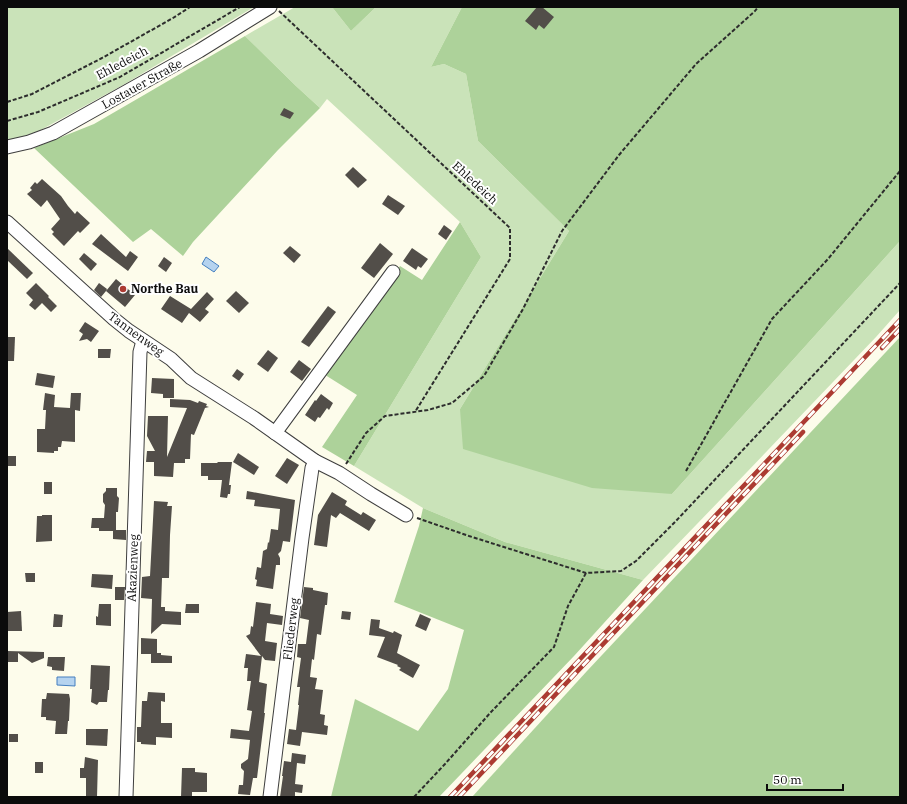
<svg xmlns="http://www.w3.org/2000/svg" width="907" height="804" font-family="'IBM Plex Serif',serif">
  <rect width="100%" height="100%" fill="#fdfceb"/>
  <g fill="#cae3b9">
    <path d="M7 7H254L123 85 37 132 7 141Z"/>
    <path d="M295 7H332L351 31 376 7H462L431 67 444 64 466 74 478 141 569 231 460 409 672 494 900 241V310L876 337 724 496 643 580 505 542 423 508 354 466 481 257 460 222 327 99 320 108 296 86 245 36Z"/>
  </g>
  <g fill="#add29a">
    <path d="M332 7H376L351 31Z"/>
    <path d="M462 7H900V241L672 494 592 488 463 449 460 409 569 231 478 141 466 74 444 64 431 67Z"/>
    <path d="M245 36 296 86 320 108 278 150 193 242 183 256 151 229 133 242 34 148 94 124 144 95Z"/>
    <path d="M460 222 481 257 354 466 322 447 357 395 322 373 400 266 422 280Z"/>
    <path d="M900 337V797H472L587 671Z"/>
    <path d="M423 508 505 542 643 580 574 656 439 797H331L355 699 418 731 448 689 464 630 394 602 419 526Z"/>
  </g>
  <g fill="#b5d3ef" stroke="#447fbf">
    <path d="M206 257 219 266 214 272 202 264Z"/>
    <path d="M57 677H75V686L57 685Z"/>
  </g>
  <g fill="#524e49">
    <path d="M537 7H542L554 17 544 29 539 25 536 30 525 21Z"/>
    <path d="M284 108 294 113 290 119 280 115Z"/>
    <path d="M353 167 367 180 358 188 345 175Z"/>
    <path d="M42 179 61 196 68 206 75 214 77 211 90 223 80 233 78 231 64 246 52 234 54 232 51 229 60 219 47 200 41 207 27 194 32 190 30 188 35 182 37 184Z"/>
    <path d="M388 195 405 206 398 215 382 204Z"/>
    <path d="M444 225 452 231 446 240 438 234Z"/>
    <path d="M101 234 126 257 130 251 138 257 128 271 92 244Z"/>
    <path d="M380 243 393 254 374 278 361 268Z"/>
    <path d="M290 246 301 255 294 263 283 253Z"/>
    <path d="M7 248 33 273 27 279 7 260Z"/>
    <path d="M412 248 428 259 421 268 418 266 416 270 403 261Z"/>
    <path d="M84 253 97 264 91 271 79 259Z"/>
    <path d="M164 257 172 263 166 272 158 266Z"/>
    <path d="M116 279 135 295 125 307 106 291 101 297 94 290 99 283 107 289 106 291Z"/>
    <path d="M36 283 49 296 48 297 57 306 51 312 42 303 35 310 29 305 33 300 26 293Z"/>
    <path d="M236 291 249 303 239 313 226 301Z"/>
    <path d="M207 292 214 299 205 309 209 312 200 322 189 313 182 323 161 309 170 296 191 309Z"/>
    <path d="M328 306 336 312 309 347 301 342Z"/>
    <path d="M85 322 99 331 91 342 87 339 79 341 83 334 79 331Z"/>
    <path d="M7 337H15L14 361H7Z"/>
    <path d="M98 349H111L110 358H98Z"/>
    <path d="M268 350 278 358 268 372 257 364Z"/>
    <path d="M299 360 311 369 302 381 290 372Z"/>
    <path d="M237 369 244 374 239 381 232 376Z"/>
    <path d="M37 373 55 376 53 388 35 385Z"/>
    <path d="M152 378 174 379V398H163V394L151 393Z"/>
    <path d="M45 393 55 395 54 407 70 408 71 393H81L80 411 75 410V442L62 441 61 447H58V451H54V453L37 452V429H45L46 410H43Z"/>
    <path d="M321 394 333 403 329 410 327 408 320 418 318 417 315 422 305 415 315 400 316 401Z"/>
    <path d="M170 399 190 400 198 403 199 401 207 404 206 406 209 407 205 408 194 435 191 434 190 459H185V463H174L173 477 154 476V462H146L147 451H155L147 436 148 416H168L167 457 187 408 170 407Z"/>
    <path d="M238 453 259 467 254 475 233 462Z"/>
    <rect x="8" y="456" width="8" height="10"/>
    <path d="M287 458 299 465 287 484 275 476Z"/>
    <path d="M218 462H232L229 485H231L230 494H228L227 498 220 497 222 480H208V476H201V463H217Z"/>
    <rect x="44" y="482" width="8" height="12"/>
    <path d="M106 488H117V496L119 498 118 512H116V530H126V540L113 539V531H99V528H91L92 518H104L105 505 103 502V494L106 491Z"/>
    <path d="M247 491 295 500 290 542 283 541 281 551 278 554 280 558V565H276L273 589 256 586 257 580 255 579 257 567 261 568 263 551 267 549 268 542 269 543 271 529 278 530 280 509 254 506 255 500 246 499Z"/>
    <path d="M332 492 347 501 345 505 361 515 363 512 376 520 369 531 340 513 336 518 331 515 327 547 314 545 318 515Z"/>
    <path d="M154 501 168 502 167 506H172L170 535 169 578H162L161 607H165V611L181 612V625L162 624 151 634 152 599 141 598 142 577 150 576Z"/>
    <path d="M42 515H52V541L36 542 37 516H42Z"/>
    <path d="M25 573H35V582H26Z"/>
    <path d="M92 574 113 575 112 589 91 587Z"/>
    <path d="M115 587H125L124 600H115Z"/>
    <path d="M304 587 313 588V590L328 593 327 605H325L321 635 317 634 314 660 312 659 310 677 317 678 315 689 323 690 320 714 325 715 324 725 328 726 327 735 302 732 300 746 287 744 289 729 296 730 299 705H298L300 687H297L301 658 297 657 298 644H306L309 620 300 618Z"/>
    <path d="M256 602 271 604 270 614 283 616 282 625 267 623 265 641 277 643 275 661 265 660 262 656 259 682 267 684 264 713H265L257 778H253L250 795 238 794 239 785H243L244 771 241 768V764L248 759 250 740 230 738 231 729 249 731 252 711 247 710 251 681H247L248 668H244L246 654 261 656 246 636 250 634 251 626 253 627Z"/>
    <path d="M99 604H111V626L96 625V616L98 617Z"/>
    <path d="M186 604H199V613H185Z"/>
    <path d="M21 611 22 631H7V612Z"/>
    <path d="M342 611 351 612 350 620 341 619Z"/>
    <path d="M54 614 63 615 62 627H53Z"/>
    <path d="M420 614 431 619 426 631 415 626Z"/>
    <path d="M371 619 380 620 379 628 393 633 394 631 402 635 397 653 420 665 413 678 399 670 401 668 397 666 398 665 377 657 385 637 369 635Z"/>
    <path d="M141 638 157 639V653H161V655L172 656V663H151V654H141Z"/>
    <path d="M7 651 44 652V658L32 663 18 653V662H7Z"/>
    <path d="M48 657H65L64 671 52 670V667L47 666Z"/>
    <path d="M91 665 110 666 109 690H108L107 702H99L97 705 91 702 92 689H90Z"/>
    <path d="M148 692 165 693V702L161 701V723H172V738L156 737V745L141 744V742H137V727H141L142 701H147Z"/>
    <path d="M47 693 69 694 70 699 69 721H68L67 734H55L56 721 46 720V717H41L42 699H46Z"/>
    <path d="M86 729H108L107 746 86 745Z"/>
    <rect x="9" y="734" width="9" height="8"/>
    <path d="M292 753 306 755 305 764 297 763 295 784 303 785 302 793 295 792V797H280L283 776H282L284 761 291 762Z"/>
    <path d="M85 757 98 760 97 797H86V778H80V768H84Z"/>
    <rect x="35" y="762" width="8" height="11"/>
    <path d="M182 768H195V772L207 773V792H192V797H181Z"/>
  </g>
  <g fill="none" stroke-linecap="round" stroke-linejoin="round">
    <defs>
      <g id="minor">
        <path d="M7 147 29 142 53 133 199 51 270 7"/>
        <path d="M7 222 114 319 129 331 171 359 191 378 254 418 315 461 339 473 371 494 406 515"/>
        <path d="M275 433 393 272"/>
        <path d="M126 797 140 352 143 341"/>
        <path d="M270 797 302 538 312 468 315 461"/>
      </g>
    </defs>
    <use href="#minor" stroke="#3e3e3e" stroke-width="15"/>
    <g stroke="#2d2d2d" stroke-width="2" stroke-dasharray="4 2" stroke-linecap="butt">
      <path d="M279 11 510 228V259L415 412"/>
      <path d="M7 102 32 94 102 58 173 18 190 7"/>
      <path d="M7 121 38 112 120 77 240 7"/>
      <path d="M346 464 366 433 385 416 428 410 452 403 484 376 523 309 562 231 619 155 696 64 755 11 758 7"/>
      <path d="M686 471 772 319 828 259 900 171"/>
      <path d="M417 518 469 536 586 573 621 571 636 561 675 522 900 283"/>
      <path d="M414 797 445 764 491 712 554 647 568 606 586 573"/>
    </g>
    <use href="#minor" stroke="#fff" stroke-width="13"/>
    <defs>
      <g id="rail">
        <path d="M882 348 900 329"/>
        <path d="M450 797 900 320"/>
        <path d="M459 797 803 432"/>
      </g>
    </defs>
    <use href="#rail" stroke="#ac3b32" stroke-width="4.5"/>
    <use href="#rail" stroke="#fff" stroke-width="3" stroke-dasharray="9" stroke-linecap="butt"/>
  </g>
  <circle fill="#ac3b32" stroke="#fff" stroke-width="1.5" cx="123" cy="289" r="4"/>
  <g text-anchor="middle" stroke-width="4" stroke-linejoin="round" paint-order="stroke">
    <g font-size="12" fill="#0b0b0b" stroke="#fff">
      <text transform="translate(122 63) rotate(-28)" y="4">Ehledeich</text>
      <text transform="translate(142 84) rotate(-29)" y="4">Lostauer Straße</text>
      <text transform="translate(475 183) rotate(43)" y="4">Ehledeich</text>
      <text transform="translate(136 334) rotate(36)" y="4">Tannenweg</text>
      <text transform="translate(133 568) rotate(-88)" y="4">Akazienweg</text>
      <text transform="translate(291 629) rotate(-83)" y="4">Fliederweg</text>
    </g>
    <g font-size="12" font-weight="bold" fill="#0b0b0b" stroke="#fff" text-anchor="start">
      <text x="131" y="293">Northe Bau</text>
    </g>
  </g>
  <rect width="907" height="804" fill="none" stroke="#0b0b0b" stroke-width="16"/>
  <path d="M767 784v6h76v-6" fill="none" stroke="#0b0b0b" stroke-width="2"/>
  <text x="773" y="784" font-size="12" fill="#0b0b0b" stroke="#ffffff" stroke-width="3" paint-order="stroke">50 m</text>
</svg>
